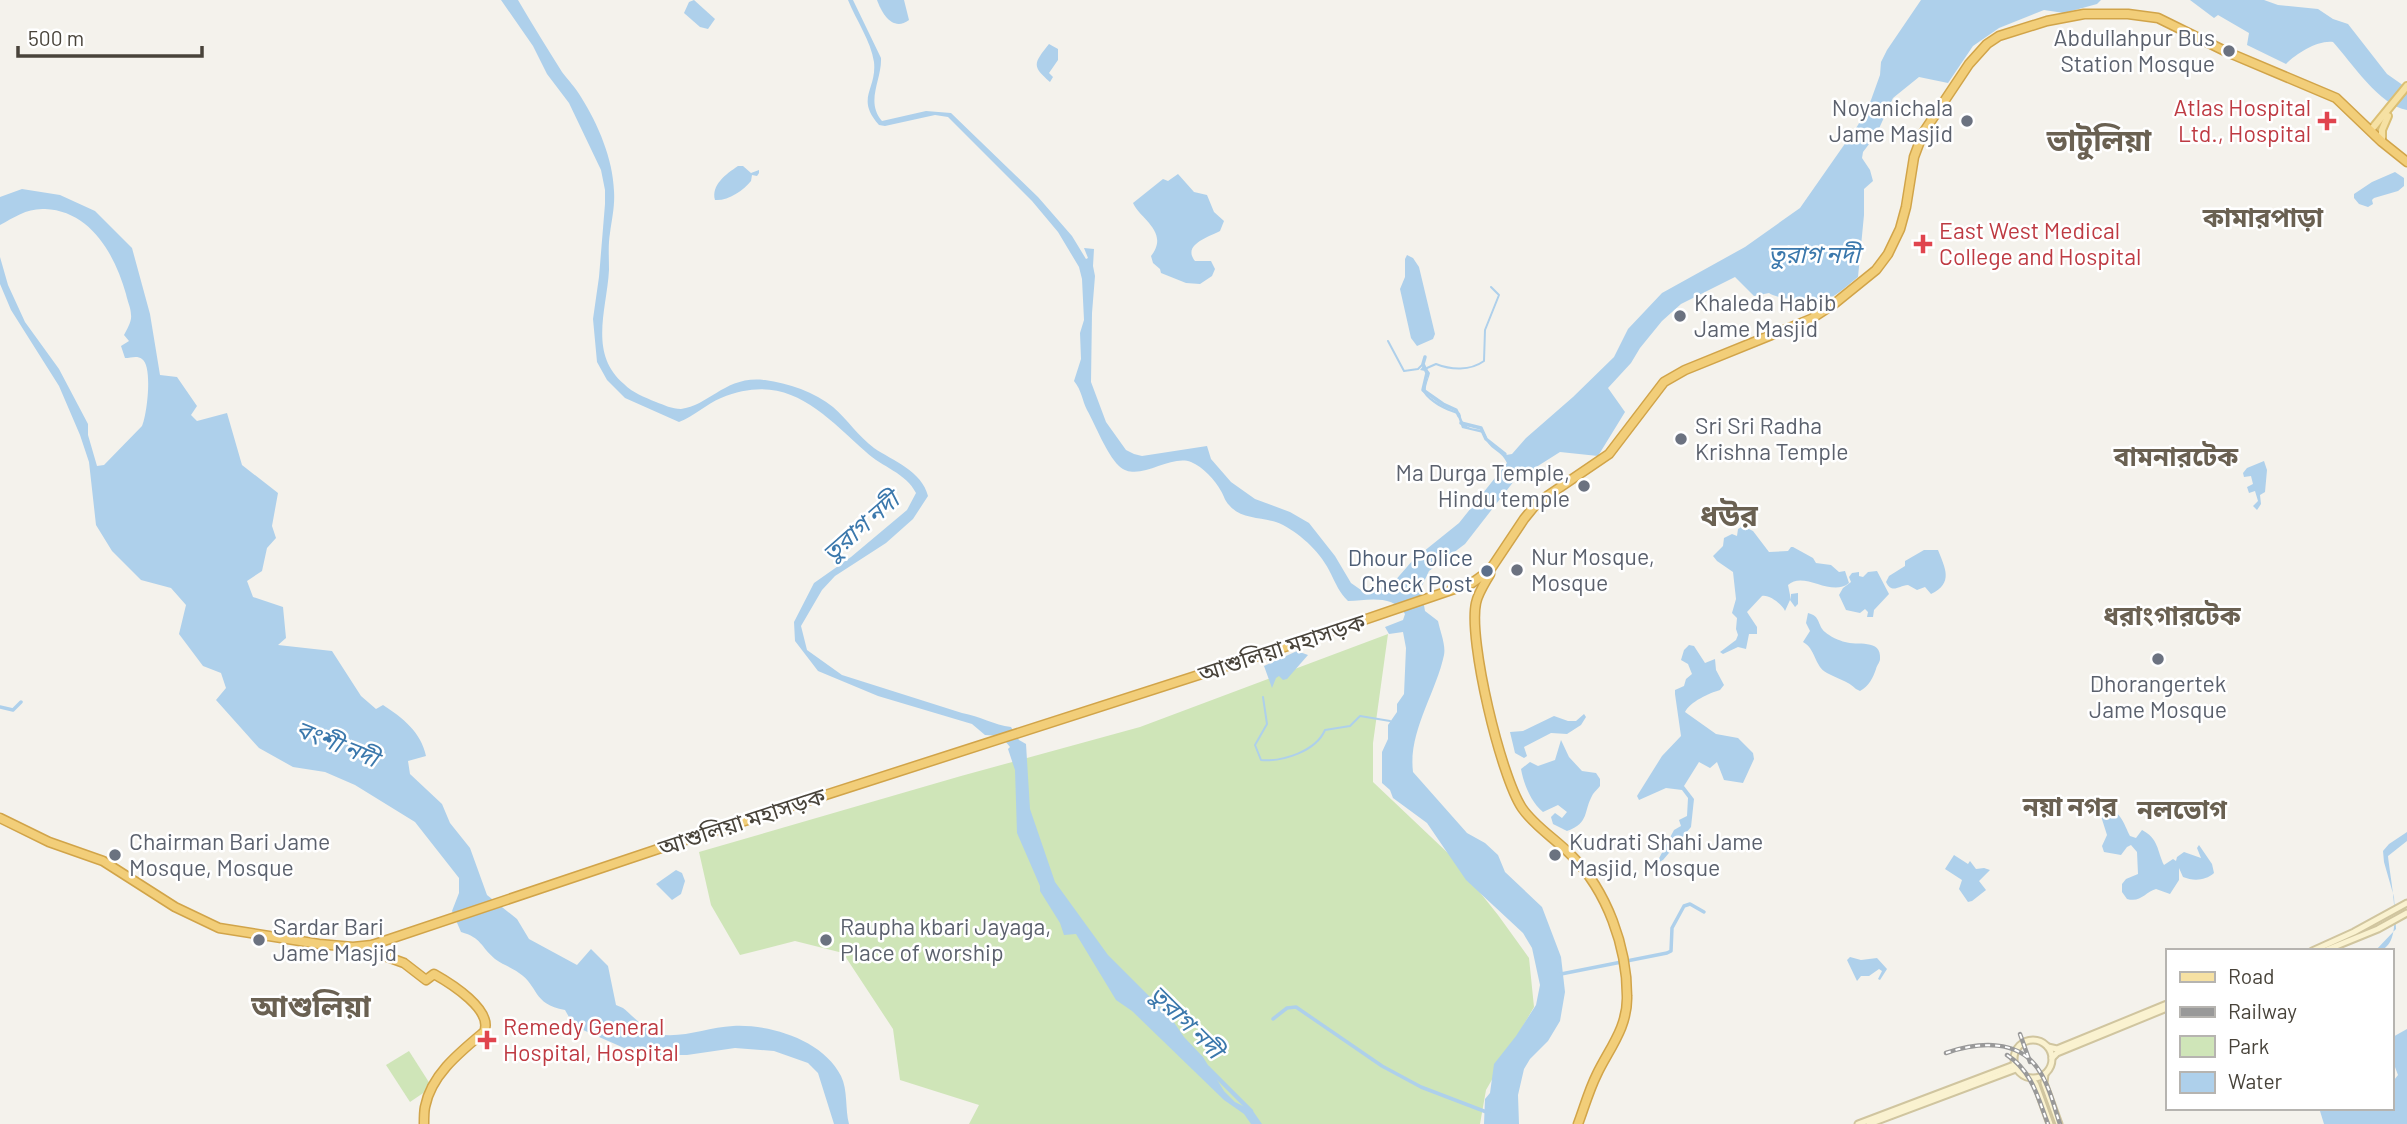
<svg xmlns="http://www.w3.org/2000/svg" width="2407" height="1124" font-family="Barlow,'Noto Sans Bengali',sans-serif">
  <rect width="100%" height="100%" fill="#f4f2ec"/>
  <g fill="#cfe5b8">
    <path d="M1388 634 1373 743V782L1450 855 1498 915 1529 958 1534 1007 1486 1090 1480 1124H969L979 1105 900 1080 893 1029 843 953 795 941 740 955 711 905 699 852 961 776 1140 727Z"/>
    <path d="M409 1051 432 1087 410 1102 386 1065Z"/>
  </g>
  <g fill="#aed0eb">
    <path d="M501 0H518C532 24 547 48 562 72 568 80 576 88 581 97 598 124 613 159 614 191 615 206 612 218 610 233 608 245 609 257 609 270 607 309 588 354 624 384 633 393 644 397 656 402 664 405 672 409 681 409 710 405 726 375 765 380 788 383 815 392 833 407 848 420 858 436 874 448 893 461 922 471 928 496L913 519 886 543 835 576 822 590 801 626 807 650 842 675 962 713C980 716 994 725 1011 727L1019 740 1026 744 1030 809 1055 882 1108 955 1171 1018 1184 1037 1203 1057 1224 1091 1235 1102 1253 1111 1262 1124H1251L1244 1114 1224 1100 1132 1011 1116 1000 1076 934 1064 935 1060 923 1040 891V886L1017 833 1015 770 1008 749 1010 747 1001 736 985 735 972 724 878 696 818 671 795 641 794 622 814 583 851 557 907 510 916 493C906 473 882 467 866 452 821 412 787 371 721 398 706 404 695 416 679 422L625 398 607 380 597 362 593 319 599 277 605 204V190L601 170 569 103 547 74 533 46Z"/>
    <path d="M694 0 715 19 708 29 700 27 684 13 689 2Z"/>
    <path d="M848 0H853L881 58C882 80 865 101 882 121L926 111 951 113 1038 197 1072 236 1086 259 1088 258 1084 248 1094 249 1093 266 1095 276 1092 313 1091 382 1106 422 1126 450 1134 454 1142 456 1207 446 1211 459 1231 482 1255 499 1290 512 1309 523 1335 556 1351 583 1361 590 1372 591 1393 583 1413 560 1459 523 1507 463C1500 448 1489 452 1483 433L1462 428 1457 414C1445 410 1430 403 1423 392L1428 376 1425 371 1420 370 1424 365 1430 373C1429 378 1425 386 1426 391 1427 399 1452 410 1460 413 1463 428 1469 428 1483 430L1489 442 1506 455 1512 454 1526 438 1573 397 1614 357 1628 329 1662 293 1745 247 1800 208 1858 125 1871 100 1880 75 1881 62 1887 50 1921 0H2101L2097 4 2064 13 2044 10 1999 28 1973 46 1948 83 1919 77 1893 98 1876 135 1863 152 1862 158 1870 170 1873 181 1864 189V215L1858 277C1849 284 1840 293 1830 298 1819 303 1779 300 1769 293L1754 296 1735 277 1681 304 1662 321 1640 348 1631 363 1608 388 1625 412 1598 456 1560 452 1514 481 1465 544 1429 571 1421 588 1425 611 1438 621C1440 631 1446 645 1444 655 1436 693 1408 732 1413 772L1467 833 1485 843 1498 855 1505 872 1542 907 1561 957 1565 992 1560 1021 1548 1041 1530 1059 1524 1069 1518 1095 1519 1124H1484L1485 1099 1490 1093 1494 1064 1516 1036 1536 1005 1540 985 1532 948 1523 933 1466 880 1427 823 1393 798 1390 790 1382 783V752L1388 739V725L1397 712V704L1404 694 1406 648 1403 632 1389 634 1385 627 1403 620 1405 614C1393 594 1368 600 1348 601 1339 592 1336 584 1331 574 1322 554 1302 535 1283 525 1266 516 1242 521 1229 505 1225 501 1224 496 1221 491 1215 480 1203 467 1191 462 1169 454 1138 484 1119 466 1106 453 1096 426 1087 410 1082 400 1082 391 1074 381L1081 359 1080 333 1084 320 1082 279 1079 267 1058 232 1032 201 948 117 935 115 885 126 879 125C855 98 877 90 874 62 871 41 856 20 848 0Z"/>
    <path d="M877 0H904L909 20C893 32 882 14 877 0Z"/>
    <path d="M2190 0H2264L2278 5 2318 9 2333 19 2348 24 2387 74 2407 88V110C2380 106 2351 62 2333 42 2318 40 2297 53 2286 64L2247 45 2249 33 2218 15 2214 18Z"/>
    <path d="M1049 44 1058 49V60L1049 73 1053 77 1050 82C1032 66 1033 64 1049 44Z"/>
    <path d="M738 166H743L751 173 759 170V173L757 176 752 175 751 181C743 191 728 201 715 200 711 185 726 174 738 166Z"/>
    <path d="M2395 172 2404 178V186L2398 191 2374 198 2372 200 2373 204 2368 207 2359 204 2354 198V194L2372 182Z"/>
    <path d="M1178 174 1194 192 1207 195 1214 212 1224 221 1220 231C1208 237 1182 245 1195 261H1211L1215 269 1212 276 1200 284 1186 283 1161 273 1160 269 1153 263 1151 256C1170 232 1140 219 1133 203L1163 179 1168 181Z"/>
    <path d="M22 189 60 195 95 211 132 248 150 314 160 375 177 377 197 406 191 415 197 421 227 413 242 465 278 493 272 526 276 538 267 548 262 571 247 581 253 597 283 607 286 638 278 645 332 651 361 696 376 709 383 705C403 718 421 732 426 756L408 761 410 774 442 804 450 823 470 848 487 895 517 919 529 939 577 965 591 949 608 966 616 1005 623 1008C632 1015 646 1031 657 1034 682 1039 708 1027 733 1026 770 1024 823 1040 841 1076 848 1090 845 1109 849 1124H834L818 1073 808 1063 774 1051 735 1048 687 1055H649L631 1051 574 1026 565 1010C532 1004 539 986 519 973 511 967 503 965 495 959 480 946 482 938 461 932L452 911 459 893V878L415 822 355 785 325 772 293 767 259 748 216 700 226 688 221 673 203 666 179 634 186 605 171 588 141 580 112 551 96 525 89 462 80 435 59 386 11 310 0 284V257L8 285 25 322 59 369 88 424V435L97 466 104 465 142 426C147 415 153 366 142 359 137 355 131 358 125 358L121 346 129 341 124 335C127 329 132 321 131 315 131 308 127 300 126 294 115 255 91 211 45 209 27 208 15 217 0 225V197Z"/>
    <path d="M1407 255 1413 258 1419 267 1435 334 1433 339 1417 346 1411 338 1400 289 1405 277V259Z"/>
    <path d="M2264 461 2267 470 2265 492 2260 495 2261 504 2257 510 2253 506 2258 501 2255 491 2249 493 2247 487 2253 484 2251 476 2244 477 2243 473 2247 468Z"/>
    <path d="M1743 526 1753 531 1769 552 1788 551 1791 547H1793L1813 558 1816 563 1831 565 1839 572 1845 571 1849 583C1831 598 1804 570 1788 585L1791 600V594L1798 593V604L1795 607 1790 600 1785 611C1783 605 1769 594 1762 596L1747 612 1757 627V634H1749L1746 649 1738 647 1723 654 1720 652 1736 640 1738 635 1736 629 1737 618 1732 613 1736 599 1733 572 1717 561 1713 556 1723 546 1724 538 1732 534 1737 536 1738 529Z"/>
    <path d="M1924 550H1938C1945 568 1954 583 1931 594L1925 587 1917 590 1908 585C1898 586 1892 594 1886 582L1889 576 1905 566V561Z"/>
    <path d="M1877 571 1889 594 1874 610 1873 617H1867L1868 612 1865 609 1860 613 1846 610 1839 595 1843 588 1851 582 1849 577 1852 573 1859 572V576L1863 577 1868 572Z"/>
    <path d="M1808 613C1821 616 1817 625 1825 632 1829 636 1840 641 1845 642 1856 646 1882 638 1880 659 1880 662 1877 665 1876 669 1873 678 1869 686 1860 691L1856 689C1848 681 1836 678 1827 673 1814 666 1816 649 1803 642L1810 631 1806 623Z"/>
    <path d="M1689 645 1694 646 1705 663 1715 659 1716 670 1724 685 1720 690C1709 693 1690 702 1685 712L1716 734 1738 738 1753 753 1754 759 1743 783 1724 780 1717 762 1710 768 1699 762 1684 786 1694 799 1691 827 1663 860 1656 864 1674 830 1681 826 1679 820 1687 816 1688 798 1682 790 1666 788 1639 800 1637 796 1662 756 1681 736 1675 694V690L1684 686 1686 679 1692 674 1688 664 1681 660 1684 650Z"/>
    <path d="M1297 651 1308 655 1287 679 1283 680 1279 676 1276 678 1272 688 1264 666Z"/>
    <path d="M1584 714 1586 717 1581 725 1567 734 1551 733 1524 747 1527 756 1524 758 1515 753 1510 732 1523 731 1554 716 1568 721H1576Z"/>
    <path d="M1561 740 1569 757 1582 771 1596 773 1600 779V786C1598 789 1595 791 1593 794 1583 811 1590 823 1567 831L1553 824 1551 817 1555 813 1562 818 1567 812 1558 805 1543 812C1531 802 1524 785 1521 769L1530 762 1538 766 1555 760Z"/>
    <path d="M2104 807C2120 809 2124 824 2130 836L2136 838 2142 830C2159 839 2157 851 2164 865L2173 859 2176 861 2177 857 2184 852 2201 858 2197 848 2199 845 2212 864 2214 873C2205 881 2193 881 2183 877L2179 868V880L2170 894 2156 889C2145 892 2141 903 2127 899L2122 892V884L2126 879 2138 874 2137 852 2131 845 2127 847 2121 855 2104 852 2102 846 2107 835 2100 813Z"/>
    <path d="M2407 832V841L2388 856C2391 886 2407 951 2375 951L2396 929 2394 897 2384 862 2383 851 2389 844Z"/>
    <path d="M1954 855 1968 864 1970 861 1976 869 1984 868 1990 870 1979 881 1986 890 1972 901 1968 902 1959 889 1962 880 1945 869Z"/>
    <path d="M676 870 682 873 685 881 681 894 672 900 656 884Z"/>
    <path d="M1850 957 1861 960 1877 958 1887 969 1880 980 1878 979 1882 971 1879 969 1869 976H1861L1857 981 1847 960Z"/>
    <path d="M2407 1029V1124H2324L2320 1111 2323 1108H2391V1084L2398 1075 2395 1067 2391 1063V1038Z"/>
  </g>
  <g fill="none" stroke-linecap="round" stroke-linejoin="round">
    <g stroke="#aed0eb" stroke-width="2">
      <path d="M1388 341 1404 371 1418 369 1423 364"/>
      <path d="M1427 368 1436 364C1451 370 1470 371 1484 361L1485 330 1499 295 1491 287"/>
      <path d="M1263 697 1267 724 1255 745 1261 760C1283 762 1316 751 1325 730L1350 726 1360 716 1390 721"/>
    </g>
    <g stroke="#aed0eb" stroke-width="3.5">
      <path d="M1425 357 1423 364 1427 373 1423 390 1443 404 1456 410 1459 416"/>
      <path d="M1461 423 1481 428 1486 439 1505 454"/>
      <path d="M0 707 13 710 21 702"/>
      <path d="M1561 974 1667 953 1671 951 1672 928 1684 906 1690 904 1704 912"/>
      <path d="M1273 1019 1287 1008 1296 1007 1382 1066 1421 1087 1489 1113"/>
    </g>
    <path stroke="#aed0eb" stroke-width="4.5" d="M1208 1068 1251 1111"/>
    <defs>
      <g id="secondary">
        <path d="M2312 951 2354 932 2407 903"/>
        <path d="M2324 951 2378 929 2407 913"/>
        <circle cx="2033" cy="1059" r="19"/>
        <path d="M2048 1047 2057 1049 2167 1004"/>
        <path d="M2052 1058 2057 1053 2167 1008"/>
        <path d="M2045 1074 2044 1083 2059 1124"/>
        <path d="M2032 1079 2036 1085 2050 1124"/>
        <path d="M1858 1124 2014 1065"/>
        <path d="M1869 1124 2016 1069"/>
      </g>
      <g id="primary">
        <path d="M2371 130 2407 86"/>
        <path d="M2382 142V130L2388 116"/>
      </g>
      <g id="highway">
        <path d="M1490 574C1485 583 1478 593 1476 603 1468 640 1501 777 1522 808 1535 827 1556 839 1572 856 1607 891 1627 947 1627 996 1628 1027 1609 1049 1597 1074 1589 1090 1584 1108 1578 1124"/>
        <path d="M0 818 49 842 103 861 175 907 219 928 319 944 353 947 372 945 670 845 1267 653 1472 583 1490 570 1524 519 1537 503 1609 454 1664 382 1685 370 1811 319 1834 304 1876 270 1888 254 1900 229 1906 207 1914 157 1923 133 1969 64 1987 44 1999 36 2047 21 2084 14H2128L2158 18 2227 52 2336 98 2382 142 2407 162"/>
        <path d="M372 945 382 955 404 963 426 980 434 974C450 983 494 1010 484 1032 460 1052 431 1075 425 1107 424 1112 424 1118 424 1124"/>
      </g>
    </defs>
    <use href="#secondary" stroke="#d0c59f" stroke-width="9"/>
    <use href="#primary" stroke="#dbbf73" stroke-width="10"/>
    <use href="#highway" stroke="#d1a449" stroke-width="11"/>
    <use href="#secondary" stroke="#faf2d0" stroke-width="5"/>
    <use href="#primary" stroke="#f6e1a3" stroke-width="6"/>
    <use href="#highway" stroke="#f2ce79" stroke-width="8"/>
    <defs>
      <g id="rail">
        <path d="M2020 1034 2030 1062"/>
        <path d="M1946 1053C1978 1042 2020 1038 2040 1072 2050 1087 2054 1107 2060 1124"/>
        <path d="M2007 1055C2032 1071 2038 1098 2048 1124"/>
      </g>
    </defs>
    <use href="#rail" stroke="#999" stroke-width="4.5"/>
    <use href="#rail" stroke="#fff" stroke-width="2" stroke-dasharray="5" stroke-linecap="butt"/>
  </g>
  <g fill="#6b7280" stroke="#fff" stroke-width="2.5">
    <circle cx="2229" cy="51" r="7"/>
    <circle cx="1967" cy="121" r="7"/>
    <circle cx="1680" cy="316" r="7"/>
    <circle cx="1681" cy="439" r="7"/>
    <circle cx="1584" cy="486" r="7"/>
    <circle cx="1517" cy="570" r="7"/>
    <circle cx="2158" cy="659" r="7"/>
    <circle cx="115" cy="855" r="7"/>
    <circle cx="1555" cy="855" r="7"/>
    <circle cx="259" cy="940" r="7"/>
    <circle cx="826" cy="940" r="7"/>
  </g>
  <g fill="#e0444e" stroke="#fff" stroke-width="2.5">
    <path d="M2323.5 110.5h7v7h7v7h-7v7h-7v-7h-7v-7h7z"/>
    <path d="M1919.5 233.5h7v7h7v7h-7v7h-7v-7h-7v-7h7z"/>
    <path d="M483.5 1029.5h7v7h7v7h-7v7h-7v-7h-7v-7h7z"/>
  </g>
  <circle fill="#5c6f8a" stroke="#fff" stroke-width="2.5" cx="1487" cy="571" r="7"/>
  <g text-anchor="middle" stroke-width="5" stroke-linejoin="round" paint-order="stroke">
    <g font-size="23" fill="#5b616d" stroke="#fff" text-anchor="start">
      <text x="2215" y="46" text-anchor="end">Abdullahpur Bus<tspan x="2215" dy="26">Station Mosque</tspan></text>
      <text x="1953" y="116" text-anchor="end">Noyanichala<tspan x="1953" dy="26">Jame Masjid</tspan></text>
      <text x="1694" y="311">Khaleda Habib<tspan x="1694" dy="26">Jame Masjid</tspan></text>
      <text x="1695" y="434">Sri Sri Radha<tspan x="1695" dy="26">Krishna Temple</tspan></text>
      <text x="1570" y="481" text-anchor="end">Ma Durga Temple,<tspan x="1570" dy="26">Hindu temple</tspan></text>
      <text x="1531" y="565">Nur Mosque,<tspan x="1531" dy="26">Mosque</tspan></text>
      <text x="2158" y="692" text-anchor="middle">Dhorangertek<tspan x="2158" dy="26">Jame Mosque</tspan></text>
      <text x="129" y="850">Chairman Bari Jame<tspan x="129" dy="26">Mosque, Mosque</tspan></text>
      <text x="1569" y="850">Kudrati Shahi Jame<tspan x="1569" dy="26">Masjid, Mosque</tspan></text>
      <text x="273" y="935">Sardar Bari<tspan x="273" dy="26">Jame Masjid</tspan></text>
      <text x="840" y="935">Raupha kbari Jayaga,<tspan x="840" dy="26">Place of worship</tspan></text>
    </g>
    <g font-size="23" fill="#be3a42" stroke="#fff" text-anchor="start">
      <text x="2311" y="116" text-anchor="end">Atlas Hospital<tspan x="2311" dy="26">Ltd., Hospital</tspan></text>
      <text x="1939" y="239">East West Medical<tspan x="1939" dy="26">College and Hospital</tspan></text>
      <text x="503" y="1035">Remedy General<tspan x="503" dy="26">Hospital, Hospital</tspan></text>
    </g>
    <g font-size="23" fill="#4e5e75" stroke="#fff" text-anchor="end">
      <text x="1473" y="566">Dhour Police<tspan x="1473" dy="26">Check Post</tspan></text>
    </g>
    <g font-size="23" fill="#48433a" stroke="#fff">
      <text transform="translate(1282 648) rotate(-18)" y="8">আশুলিয়া মহাসড়ক</text>
      <text transform="translate(742 822) rotate(-18)" y="8">আশুলিয়া মহাসড়ক</text>
    </g>
    <g font-size="24" font-style="italic" fill="#3b78ac" stroke="#fff">
      <text x="1814" y="263">তুরাগ নদী</text>
      <text transform="translate(861 527) rotate(-41)" y="8">তুরাগ নদী</text>
      <text transform="translate(337 744) rotate(22)" y="8">বংশী নদী</text>
      <text transform="translate(1186 1022) rotate(45)" y="8">তুরাগ নদী</text>
    </g>
    <g font-size="26" font-weight="bold" fill="#6a6152" stroke="#fff">
      <text x="2263" y="227">কামারপাড়া</text>
      <text x="2176" y="466">বামনারটেক</text>
      <text x="2172" y="625">ধরাংগারটেক</text>
      <text x="2070" y="816">নয়া নগর</text>
      <text x="2182" y="819">নলভোগ</text>
    </g>
    <g font-size="30" font-weight="bold" fill="#6a6152" stroke="#fff">
      <text x="2099" y="151">ভাটুলিয়া</text>
      <text x="1729" y="526">ধউর</text>
      <text x="311" y="1017">আশুলিয়া</text>
    </g>
  </g>
  <rect x="2166" y="949" width="228" height="161" fill="#ffffff" stroke="#b6b4b0" stroke-width="2"/>
  <rect x="2180" y="972" width="35" height="10" fill="#f6e1a3" stroke="#b6b4b0" stroke-width="2"/>
  <text x="2228" y="984" font-size="21" fill="#48433a">Road</text>
  <rect x="2180" y="1007" width="35" height="10" fill="#999999" stroke="#b6b4b0" stroke-width="2"/>
  <text x="2228" y="1019" font-size="21" fill="#48433a">Railway</text>
  <rect x="2180" y="1036" width="35" height="21" fill="#cfe5b8" stroke="#b6b4b0" stroke-width="2"/>
  <text x="2228" y="1054" font-size="21" fill="#48433a">Park</text>
  <rect x="2180" y="1072" width="35" height="21" fill="#aed0eb" stroke="#b6b4b0" stroke-width="2"/>
  <text x="2228" y="1089" font-size="21" fill="#48433a">Water</text>
  <path d="M18 46v10h184v-10" fill="none" stroke="#48433a" stroke-width="3.5"/>
  <text x="28" y="46" font-size="21" fill="#48433a" stroke="#ffffff" stroke-width="5" paint-order="stroke">500 m</text>
</svg>
